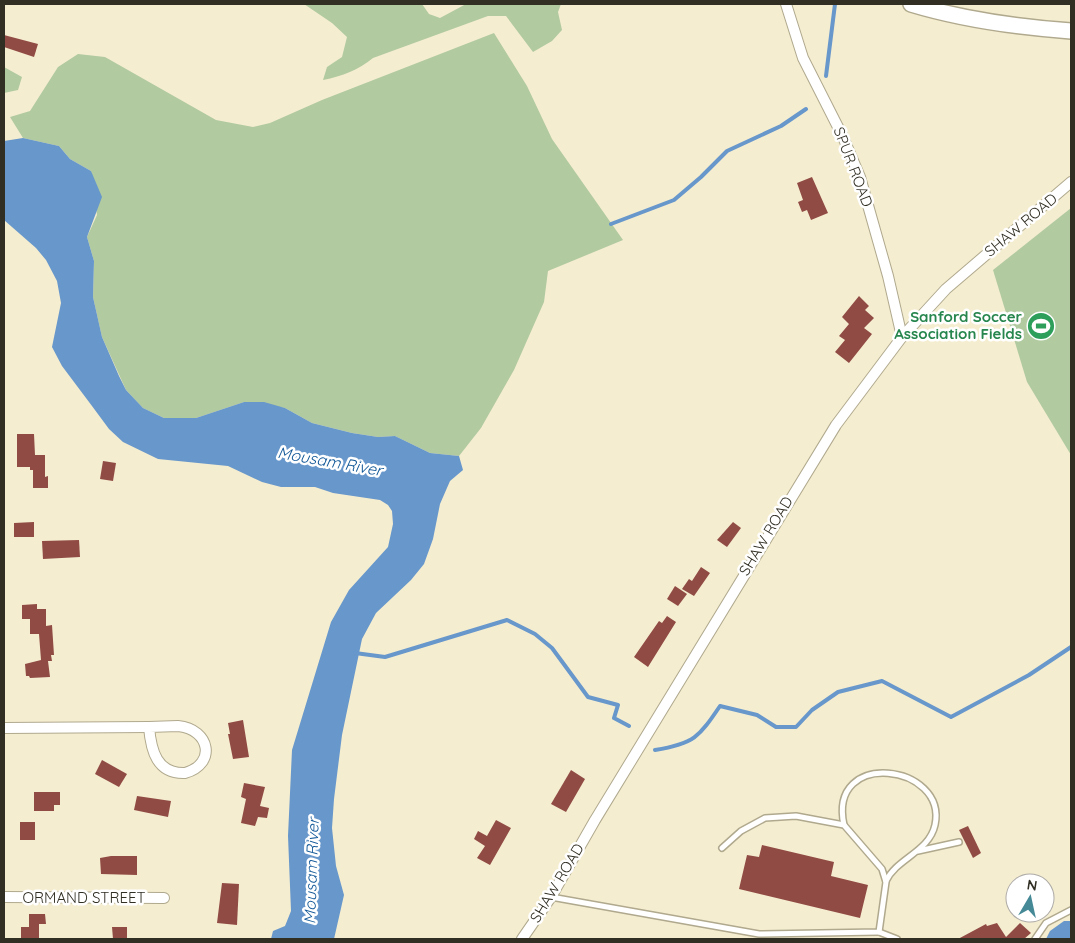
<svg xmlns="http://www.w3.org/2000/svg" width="1075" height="943" font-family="Quicksand,sans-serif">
  <rect width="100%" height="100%" fill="#f5edd0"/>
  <g fill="#b1caa0">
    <path d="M304 4H422L429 14 440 18 466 4H561L558 12 562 30 552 41 533 52 506 16H488L373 58C358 70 343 76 323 80L327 67 342 57 347 37 332 23Z"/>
    <path d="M494 33 527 86 552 139 623 240 548 271 544 302 514 370 481 428 459 456 430 453 395 436 378 437 352 433 312 423 285 408 244 402 196 418H164L143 408 126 390 102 337 93 297 94 261 87 237 97 215 91 171 70 159 59 146 23 138 10 117 30 111 58 67 78 54 105 57 216 120 253 127 270 123 322 100Z"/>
    <path d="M4 67 22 77 18 90 4 93Z"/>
    <path d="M1071 208V455L1027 382 993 270Z"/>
  </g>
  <g fill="#6797cb">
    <path d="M23 138 59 146 70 159 91 171 102 197 87 237 94 261 93 297 102 337 119 376 126 390 143 408 164 418H196L244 402H264L285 408 312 423 352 433 378 437 395 436 430 453 459 456 463 470 450 481 440 504 433 539 424 564 411 580 376 613 362 639 342 735 334 799 332 828 336 866 344 895 334 939H271L273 931 285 926 291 911 288 836 292 750 331 622 349 590 388 547 393 524 392 511 388 505 380 500 333 493 315 487H281L262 482 228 466 158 459 123 442 109 429 92 406 62 366 52 347 61 303 57 281 46 260 36 248 4 220V141Z"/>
    <path d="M1064 921H1071V939H1046L1050 931Z"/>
  </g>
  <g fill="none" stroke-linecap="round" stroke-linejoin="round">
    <g stroke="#6797cb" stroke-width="4">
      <path d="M826 76 835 4"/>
      <path d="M611 224 674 200 701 177 727 151 781 126 806 109"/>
      <path d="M355 653 385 657 507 620 535 634 552 648 588 697 618 705 614 718 629 726"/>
      <path d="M655 750C694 744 699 737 720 706L757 715 776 727H796L812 710 838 692 882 681 951 717 1029 675 1071 647"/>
    </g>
  </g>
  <g fill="#904b44">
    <path d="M4 35 38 44 34 57 4 47Z"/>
    <path d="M812 177 828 213 811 220 807 210 802 212 798 202 803 200 797 183Z"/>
    <path d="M859 296 869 306 865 310 874 318 864 328 872 334 849 363 835 352 845 340 839 336 849 324 842 317Z"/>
    <path d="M17 434H34L35 455H45V477L48 476V488H33V470H30V467H17Z"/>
    <path d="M103 461 116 463 113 481 100 479Z"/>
    <path d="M34 522V537H14V523Z"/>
    <path d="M733 522 741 528 727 547 717 540Z"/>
    <path d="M79 540 80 557 43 559 42 541Z"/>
    <path d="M701 567 710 573 694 596 682 589 689 579 692 581Z"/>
    <path d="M675 586 687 594 678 606 667 599Z"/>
    <path d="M37 604V609H46V626L52 625 54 655H51L52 661H48L50 677 30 678 29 676H26L25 664 41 660 39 634H30V619H22V605Z"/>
    <path d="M667 616 676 622 648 667 634 657 659 621 662 623Z"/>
    <path d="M243 720 249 757 233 759 228 734H230L228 723Z"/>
    <path d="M102 760 127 774 119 787 95 774Z"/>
    <path d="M571 770 585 779 566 812 551 804Z"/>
    <path d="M244 783 265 787 260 806 269 808 267 818 258 817 255 826 241 823 246 799 241 797Z"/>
    <path d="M34 792H60V805H54V811H34Z"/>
    <path d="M137 796 171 801 168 817 134 810Z"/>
    <path d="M496 820 511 828 490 865 477 858 485 846 474 839 478 831 487 836Z"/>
    <rect x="20" y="822" width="15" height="18"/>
    <path d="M968 826 981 853 973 858 959 830Z"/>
    <path d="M762 845 834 862 831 876 868 885 860 918 739 889 747 855 759 857Z"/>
    <path d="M111 856H137V875L101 874 100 858Z"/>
    <path d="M222 883 239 884 237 925 217 923Z"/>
    <path d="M29 914H45L46 924H39V939H21V927H29Z"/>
    <path d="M997 923 1006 937 1020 923 1031 933 1024 939H958L986 924 987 926Z"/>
    <path d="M112 927H127V939H113Z"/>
  </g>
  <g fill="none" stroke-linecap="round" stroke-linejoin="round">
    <defs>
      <g id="lane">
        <path d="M844 825C827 748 948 764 935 825 929 852 897 858 886 881"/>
        <path d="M918 851 959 842"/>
        <path d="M551 897 759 934 879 932 886 882 882 869 844 825 796 816 765 818 741 831 722 848"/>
        <path d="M879 932 897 939"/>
        <path d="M1035 939 1046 923 1071 910"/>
      </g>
      <g id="street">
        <path d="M786 4 803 58 843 137 860 177 888 276 902 337"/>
        <path d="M178 726C210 729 217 764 185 773 157 774 151 751 149 727Z"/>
        <path d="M4 728 149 727"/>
        <path d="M4 897 164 898"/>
        <path d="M522 939 551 897 595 820 836 425 902 337 946 289 1071 182"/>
      </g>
      <path id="secondary" d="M911 4C964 20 1016 27 1071 31"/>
    </defs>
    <use href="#lane" stroke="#b0a98e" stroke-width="8"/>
    <use href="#street" stroke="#b0a98e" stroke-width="12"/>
    <use href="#secondary" stroke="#b0a98e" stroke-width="18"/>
    <use href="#lane" stroke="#fff" stroke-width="5"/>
    <use href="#street" stroke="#fff" stroke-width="10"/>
    <use href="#secondary" stroke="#fff" stroke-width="15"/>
  </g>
  <defs>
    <symbol id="stadium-disc" viewBox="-11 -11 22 22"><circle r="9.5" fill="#2e9e5b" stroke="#fff"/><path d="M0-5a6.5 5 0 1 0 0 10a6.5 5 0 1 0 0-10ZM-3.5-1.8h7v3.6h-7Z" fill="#fff"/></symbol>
  </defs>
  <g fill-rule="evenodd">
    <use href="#stadium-disc" x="1025" y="310" width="32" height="32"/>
  </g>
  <g text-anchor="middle" stroke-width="5" stroke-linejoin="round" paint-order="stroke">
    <g font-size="15" fill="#312e23" stroke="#fff">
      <text transform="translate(853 167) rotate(69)" y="5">SPUR ROAD</text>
      <text transform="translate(1021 225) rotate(-40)" y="5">SHAW ROAD</text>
      <text transform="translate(766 536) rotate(-59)" y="5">SHAW ROAD</text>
      <text transform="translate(557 883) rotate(-59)" y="5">SHAW ROAD</text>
      <text x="84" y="903">ORMAND STREET</text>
    </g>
    <g font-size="15" font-weight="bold" fill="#27864d" stroke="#fff" text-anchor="end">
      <text x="1022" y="322">Sanford Soccer<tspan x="1022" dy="17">Association Fields</tspan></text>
    </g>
    <g font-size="16" font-style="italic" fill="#125898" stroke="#fff">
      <text transform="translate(330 461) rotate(10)" y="6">Mousam River</text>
      <text transform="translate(311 871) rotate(-88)" y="6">Mousam River</text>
    </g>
  </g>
  <rect width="1075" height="943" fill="none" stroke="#312e23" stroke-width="10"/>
  <g transform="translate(1030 898) rotate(9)"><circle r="24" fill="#ffffff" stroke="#adaba7"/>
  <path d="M0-4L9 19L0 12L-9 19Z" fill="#458997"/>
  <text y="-8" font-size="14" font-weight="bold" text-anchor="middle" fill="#312e23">N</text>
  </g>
</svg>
